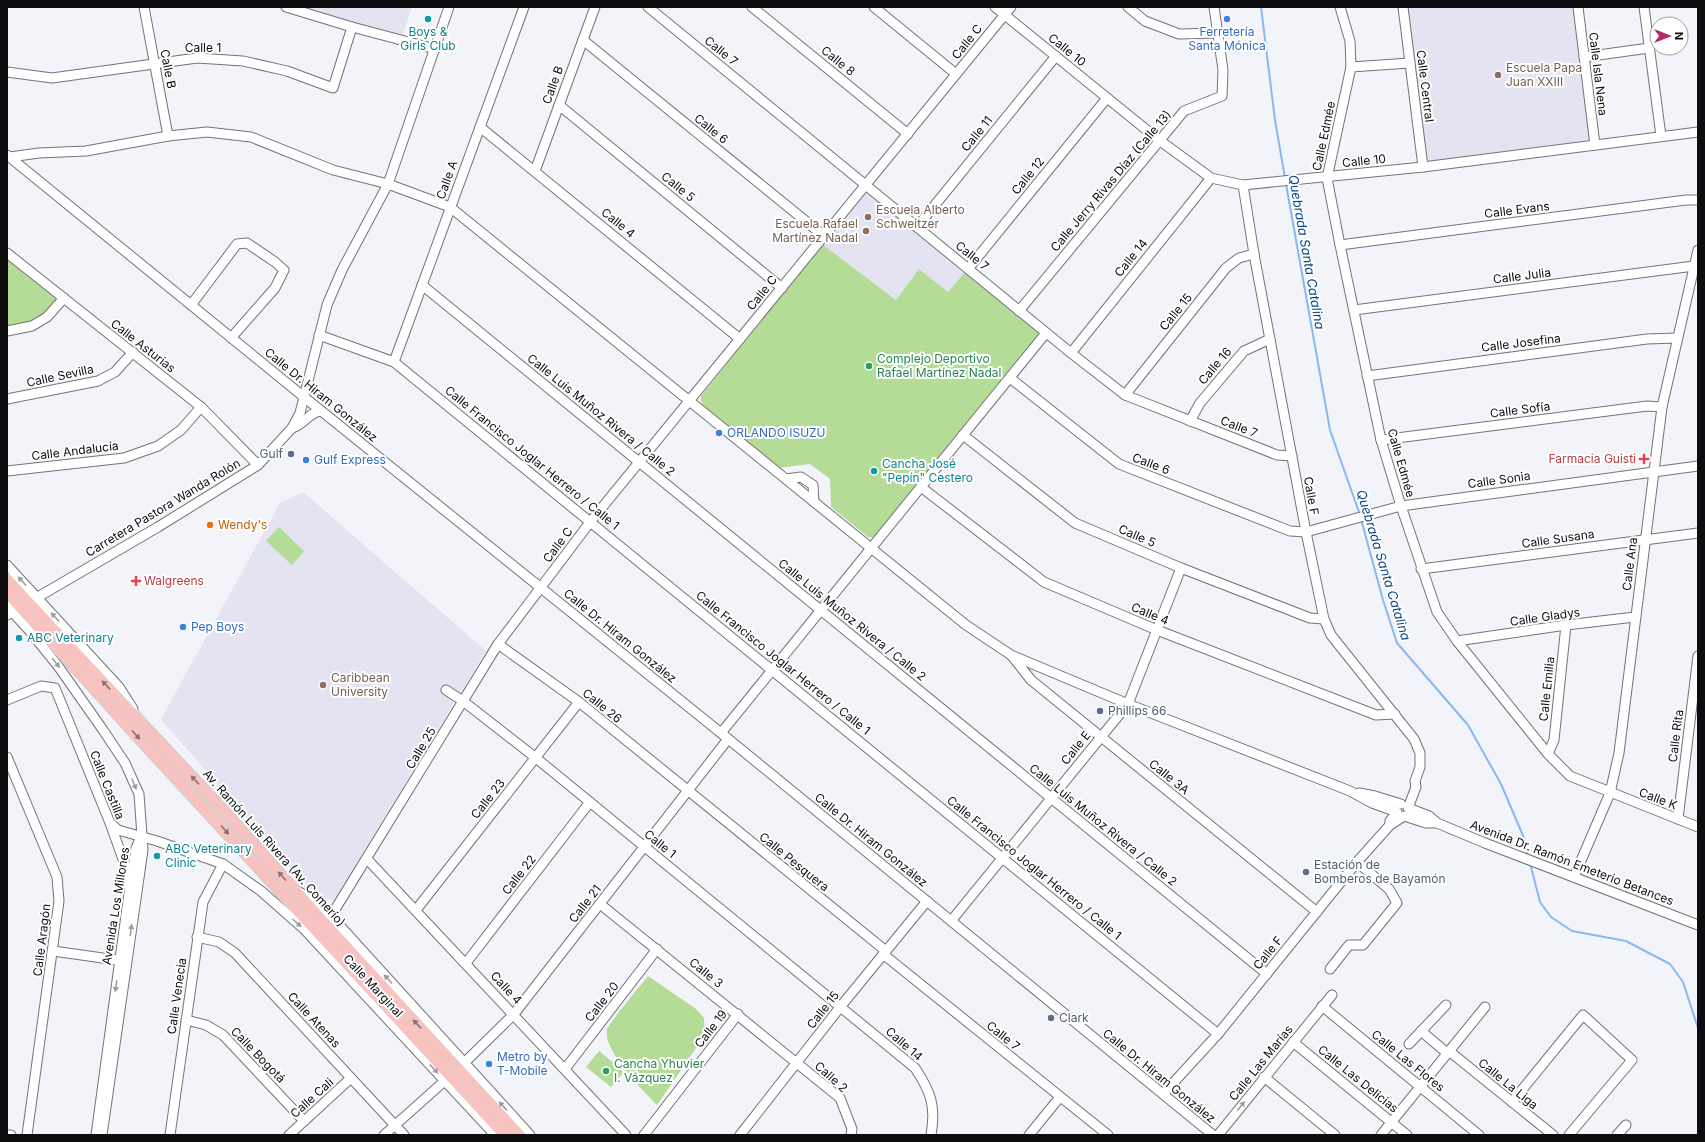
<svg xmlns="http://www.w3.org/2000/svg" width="1705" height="1142" font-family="Inter,sans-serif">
  <rect width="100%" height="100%" fill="#f3f3fa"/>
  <g fill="#e3e3f1">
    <path d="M282 7H412L400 42Z"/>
    <path d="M1406 7H1573L1590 142 1427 163Z"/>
    <path d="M867 191 965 272 948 292 919 269 896 300 822 244Z"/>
    <path d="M303 492 486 651 334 900 316 897 161 719 280 503Z"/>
  </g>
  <g fill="#b4dc96">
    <path d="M822 244 896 300 919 269 948 292 965 272 1035 329 1038 333 1037 337 877 537 873 538 868 537 831 507 830 479 810 464 779 468 704 406 701 401V396Z"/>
    <path d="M7 258 55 296 57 300C42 319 30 323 7 328Z"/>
    <path d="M279 527 304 551 292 565 266 541Z"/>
    <path d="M648 976 696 1009 704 1018 705 1035 657 1105C643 1091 603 1051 607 1030 608 1024 642 984 648 976Z"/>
    <path d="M599 1051 621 1069 623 1073 611 1087 586 1067Z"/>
  </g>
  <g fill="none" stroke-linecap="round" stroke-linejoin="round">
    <g stroke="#88b8f3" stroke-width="2">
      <path d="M1261 7 1275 120 1285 178"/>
      <path d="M1286 184 1330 430 1360 515"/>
      <path d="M1361 519 1383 600 1397 643 1468 725 1501 784 1524 838 1528 857"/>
      <path d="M1530 863 1540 902 1551 917 1572 931 1626 941 1670 964 1683 982 1698 1028"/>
    </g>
    <defs>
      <g id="minor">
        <path d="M144 7 168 136"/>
        <path d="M286 7 352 27 435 49"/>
        <path d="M648 7 1071 353 1125 395 1277 455 1292 456"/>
        <path d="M752 7 908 134"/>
        <path d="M874 7 956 74"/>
        <path d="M995 7 1159 140 1211 178 1243 185 1423 167 1698 132"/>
        <path d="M1128 7 1145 21 1179 34 1218 33"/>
        <path d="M1340 7 1350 41 1351 67 1327 178 1340 245 1381 440 1401 506 1437 612 1457 641 1548 754 1570 776 1698 827"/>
        <path d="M1403 7 1423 167"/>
        <path d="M1578 7 1595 145"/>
        <path d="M1644 7 1661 136"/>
        <path d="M583 40 824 236"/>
        <path d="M1584 57 1649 48"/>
        <path d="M1351 67 1410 63"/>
        <path d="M7 72 52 78 197 58 243 61 287 71 333 88 352 27"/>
        <path d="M559 105 782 288"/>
        <path d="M480 127 740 339"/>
        <path d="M7 155 304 397 721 733 1213 1135"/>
        <path d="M10 157 39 153 86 151 168 136 207 132 251 137 333 170 388 184 450 207 966 625 1011 655 1128 704 1350 791 1372 803 1397 812 1390 821V825"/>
        <path d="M535 171 595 7"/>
        <path d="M1243 185 1254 254 1306 532 1324 619 1331 635 1414 739 1420 753V767L1415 781 1416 787 1408 808 1429 816 1437 823 1485 843 1698 925"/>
        <path d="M917 227 1056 56"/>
        <path d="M1340 245 1686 200H1698"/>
        <path d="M7 253 201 407 258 465"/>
        <path d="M968 269 1107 98"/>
        <path d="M422 285 1267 974"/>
        <path d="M191 305 237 244 247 243 275 262 284 270 275 288 231 338"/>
        <path d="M1354 310 1694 266"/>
        <path d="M1019 311 1184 111 1222 96 1223 70 1214 7"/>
        <path d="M7 331 32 326 47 317 64 298"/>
        <path d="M319 335 394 362 1218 1034"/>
        <path d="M1071 353 1211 178"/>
        <path d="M394 362 524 7"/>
        <path d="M1367 376 1647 339 1677 338"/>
        <path d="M1010 378 1119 464 1290 531 1306 532 1401 506 1698 466"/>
        <path d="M1125 395 1226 268 1239 258 1254 254"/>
        <path d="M7 399 98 381 115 372 133 352"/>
        <path d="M1190 421 1200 403 1244 351 1270 339"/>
        <path d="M292 428C304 425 309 412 321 411"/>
        <path d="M963 435 1075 523 1181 568 1310 618 1324 619"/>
        <path d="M1381 440 1647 406 1662 407"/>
        <path d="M7 471 124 458 158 446 181 430 201 407"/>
        <path d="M786 479 801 477 813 485 814 502"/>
        <path d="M921 487 1044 582 1157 630 1376 715 1395 714"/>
        <path d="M7 565 119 687 133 709"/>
        <path d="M1421 569 1698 533"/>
        <path d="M7 606 28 629 58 666 103 730 125 763 139 794 143 850 102 1135"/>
        <path d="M7 615 158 527 258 465 292 428 300 413 327 305 342 270 388 184 449 7"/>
        <path d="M1457 641 1566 625 1635 617"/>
        <path d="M498 644 579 702 886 951"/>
        <path d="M1012 656 1031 680 1317 912"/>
        <path d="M446 690 463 701 536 758 915 1068C931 1092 936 1106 931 1135"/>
        <path d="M7 700 41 686 55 688 110 823 124 862 127 884"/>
        <path d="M721 733 1046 333"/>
        <path d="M1548 754 1554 740 1566 625"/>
        <path d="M7 757 57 877 59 901 27 1135"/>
        <path d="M1359 793 1375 796 1401 804"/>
        <path d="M1678 819 1698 656"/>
        <path d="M110 823 118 830 157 841 223 864 261 891 303 928 495 1135"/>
        <path d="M367 859 626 1135"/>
        <path d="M1574 877 1610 793 1619 753 1662 407 1698 250"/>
        <path d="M297 891 311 898 331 916 530 1135"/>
        <path d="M600 904 840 1098 852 1129 851 1135"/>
        <path d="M416 910 579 702"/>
        <path d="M951 921 1128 704 1181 568"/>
        <path d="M324 923 331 916 498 644 591 521 1011 7"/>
        <path d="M197 937 219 942 235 953 404 1135"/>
        <path d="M53 951 124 961"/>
        <path d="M883 954 1108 1135"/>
        <path d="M466 963 590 802"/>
        <path d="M1330 969 1349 945H1363L1397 903 1389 889 1357 862"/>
        <path d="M1322 1006 1479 1135"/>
        <path d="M186 1020 206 1025 223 1035 304 1121"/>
        <path d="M1421 1031 1447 1053"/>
        <path d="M1293 1042 1407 1135"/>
        <path d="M1409 1044 1446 1005"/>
        <path d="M1449 1051 1553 1135"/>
        <path d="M565 1069 657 949"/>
        <path d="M1264 1077 1335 1135"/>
        <path d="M1163 1094 1218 1034 1357 862 1390 825 1404 816 1426 823H1437"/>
        <path d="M1512 1102 1583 1015 1632 1060 1569 1135"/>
        <path d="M7 1135H11"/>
        <path d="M96 1135 129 893 136 848 141 837"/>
        <path d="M170 1135 203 902 223 864"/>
        <path d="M289 1135 351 1078"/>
        <path d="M384 1135 458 1069 514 1014 728 739"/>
        <path d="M644 1135 738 1014"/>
        <path d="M740 1135 841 1006 927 901"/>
        <path d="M1029 1135 1060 1097"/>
        <path d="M1218 1135 1332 995"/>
        <path d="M1381 1135 1485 1007"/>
        <path d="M1617 1135 1626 1125"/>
      </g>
      <g id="major">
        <path d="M7 580 225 812 324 923 519 1135"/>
        <path d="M7 592 137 736 505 1135"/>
      </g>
    </defs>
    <use href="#minor" stroke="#737379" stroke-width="11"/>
    <use href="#major" stroke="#cfcfcf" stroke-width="13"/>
    <use href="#minor" stroke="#fff" stroke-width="9"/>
    <use href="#major" stroke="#f6c3c1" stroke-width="11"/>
  </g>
  <defs><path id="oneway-solid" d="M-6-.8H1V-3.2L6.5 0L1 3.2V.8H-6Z"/></defs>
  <g fill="#9e9e9f">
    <use href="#oneway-solid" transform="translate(22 581) rotate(-132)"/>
    <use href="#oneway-solid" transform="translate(55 617) rotate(-133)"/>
    <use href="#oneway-solid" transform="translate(56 663) rotate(52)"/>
    <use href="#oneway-solid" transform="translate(134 784) rotate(67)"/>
    <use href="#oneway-solid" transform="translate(297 923) rotate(42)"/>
    <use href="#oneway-solid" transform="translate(131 930) rotate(-82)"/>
    <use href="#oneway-solid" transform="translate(388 979) rotate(-132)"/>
    <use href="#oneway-solid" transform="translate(116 986) rotate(98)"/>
    <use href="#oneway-solid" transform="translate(434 1069) rotate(47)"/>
    <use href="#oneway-solid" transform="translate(503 1106) rotate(-133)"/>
    <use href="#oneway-solid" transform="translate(1241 1106) rotate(-51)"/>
  </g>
  <g fill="#8d7171">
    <use href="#oneway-solid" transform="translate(106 685) rotate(-133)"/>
    <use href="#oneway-solid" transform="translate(136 735) rotate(48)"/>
    <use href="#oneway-solid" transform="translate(195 780) rotate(-133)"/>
    <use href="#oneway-solid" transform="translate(225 830) rotate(48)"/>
    <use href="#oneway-solid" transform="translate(282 876) rotate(-132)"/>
    <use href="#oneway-solid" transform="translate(417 1024) rotate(-133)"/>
  </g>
  <g fill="#0f9aa8" stroke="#fff" stroke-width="1.5">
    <circle cx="428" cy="19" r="4"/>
    <circle cx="874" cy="471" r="4"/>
    <circle cx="19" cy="638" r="4"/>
    <circle cx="157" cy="856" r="4"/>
  </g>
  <g fill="#3f7fe0" stroke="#fff" stroke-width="1.5">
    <circle cx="1227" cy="19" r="4"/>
    <circle cx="719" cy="433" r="4"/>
    <circle cx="306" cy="460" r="4"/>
    <circle cx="183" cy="627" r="4"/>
    <circle cx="489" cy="1064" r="4"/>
  </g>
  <g fill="#8d6e63" stroke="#fff" stroke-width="1.5">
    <circle cx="1498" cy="75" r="4"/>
    <circle cx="868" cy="217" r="4"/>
    <circle cx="866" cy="231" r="4"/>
    <circle cx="323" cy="685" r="4"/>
  </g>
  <g fill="#2e9e5b" stroke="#fff" stroke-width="1.5">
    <circle cx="869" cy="366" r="4"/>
    <circle cx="606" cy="1071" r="4"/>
  </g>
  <g fill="#5c6f8a" stroke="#fff" stroke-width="1.5">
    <circle cx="291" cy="454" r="4"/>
    <circle cx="1100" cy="711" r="4"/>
    <circle cx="1306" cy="872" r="4"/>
    <circle cx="1051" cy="1018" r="4"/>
  </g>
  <g fill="#e0444e" stroke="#fff" stroke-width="1.5">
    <path d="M1642 453h4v4h4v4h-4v4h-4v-4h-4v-4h4z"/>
    <path d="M134 575h4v4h4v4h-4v4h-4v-4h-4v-4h4z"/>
  </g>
  <circle fill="#e8710a" stroke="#fff" stroke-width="1.5" cx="210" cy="525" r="4"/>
  <g text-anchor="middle" stroke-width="4" stroke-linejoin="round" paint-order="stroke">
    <g font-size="12" fill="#0d838f" stroke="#fff" text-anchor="start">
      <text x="428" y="36" text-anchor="middle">Boys &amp;<tspan x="428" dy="14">Girls Club</tspan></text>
      <text x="882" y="468">Cancha José<tspan x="882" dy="14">"Pepín" Cestero</tspan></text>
      <text x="27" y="642">ABC Veterinary</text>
      <text x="165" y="853">ABC Veterinary<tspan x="165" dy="14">Clinic</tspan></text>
    </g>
    <g font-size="12" fill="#366cbe" stroke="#fff" text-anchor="start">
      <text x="1227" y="36" text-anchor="middle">Ferretería<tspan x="1227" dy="14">Santa Mónica</tspan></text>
      <text x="727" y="437">ORLANDO ISUZU</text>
      <text x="314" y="464">Gulf Express</text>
      <text x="191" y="631">Pep Boys</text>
      <text x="497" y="1061">Metro by<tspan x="497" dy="14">T-Mobile</tspan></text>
    </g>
    <g font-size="12" fill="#0d0d0f" stroke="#fff">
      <text transform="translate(967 42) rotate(-51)" y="4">Calle C</text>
      <text x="203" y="52">Calle 1</text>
      <text transform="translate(1067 50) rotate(39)" y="4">Calle 10</text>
      <text transform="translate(721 51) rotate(39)" y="4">Calle 7</text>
      <text transform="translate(838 61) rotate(39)" y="4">Calle 8</text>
      <text transform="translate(168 69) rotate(79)" y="4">Calle B</text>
      <text transform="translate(1598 74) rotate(83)" y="4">Calle Isla Nena</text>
      <text transform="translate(553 85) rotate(-70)" y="4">Calle B</text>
      <text transform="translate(1425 86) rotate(83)" y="4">Calle Central</text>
      <text transform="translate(711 129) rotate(39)" y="4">Calle 6</text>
      <text transform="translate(977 134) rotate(-51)" y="4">Calle 11</text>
      <text transform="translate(1324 136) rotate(-78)" y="4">Calle Edmée</text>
      <text transform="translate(1364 161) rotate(-6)" y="4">Calle 10</text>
      <text transform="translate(1028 176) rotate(-51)" y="4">Calle 12</text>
      <text transform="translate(447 180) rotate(-70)" y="4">Calle A</text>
      <text transform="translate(1111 181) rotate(-50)" y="4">Calle Jerry Rivas Díaz (Calle 13)</text>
      <text transform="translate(678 187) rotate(39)" y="4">Calle 5</text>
      <text transform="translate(1517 210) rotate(-7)" y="4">Calle Evans</text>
      <text transform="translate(618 223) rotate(39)" y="4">Calle 4</text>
      <text transform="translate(972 256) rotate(39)" y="4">Calle 7</text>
      <text transform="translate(1131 258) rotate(-51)" y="4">Calle 14</text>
      <text transform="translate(1522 276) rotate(-7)" y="4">Calle Julia</text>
      <text transform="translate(762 293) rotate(-51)" y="4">Calle C</text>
      <text transform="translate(1176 312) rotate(-51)" y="4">Calle 15</text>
      <text transform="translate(1521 343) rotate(-7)" y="4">Calle Josefina</text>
      <text transform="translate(143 346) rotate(38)" y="4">Calle Asturias</text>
      <text transform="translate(1215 366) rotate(-50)" y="4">Calle 16</text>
      <text transform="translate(60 376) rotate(-12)" y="4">Calle Sevilla</text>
      <text transform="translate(321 395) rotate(39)" y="4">Calle Dr. Hiram González</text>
      <text transform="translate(1520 410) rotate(-7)" y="4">Calle Sofía</text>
      <text transform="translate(601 415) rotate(39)" y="4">Calle Luis Muñoz Rivera / Calle 2</text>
      <text transform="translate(1239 427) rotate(21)" y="4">Calle 7</text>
      <text transform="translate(75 451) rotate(-7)" y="4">Calle Andalucía</text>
      <text transform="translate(532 458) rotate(39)" y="4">Calle Francisco Joglar Herrero / Calle 1</text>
      <text transform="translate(1401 463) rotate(74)" y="4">Calle Edmée</text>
      <text transform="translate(1151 464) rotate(21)" y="4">Calle 6</text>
      <text transform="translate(1499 480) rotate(-8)" y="4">Calle Sonia</text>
      <text transform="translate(1311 496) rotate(80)" y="4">Calle F</text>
      <text transform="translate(163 508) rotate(-31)" y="4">Carretera Pastora Wanda Rolón</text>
      <text transform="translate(1137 536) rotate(23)" y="4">Calle 5</text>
      <text transform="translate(1558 539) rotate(-8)" y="4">Calle Susana</text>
      <text transform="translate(558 545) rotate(-53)" y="4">Calle C</text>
      <text transform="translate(1630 564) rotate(-83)" y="4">Calle Ana</text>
      <text transform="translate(1150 614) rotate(22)" y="4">Calle 4</text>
      <text transform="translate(1545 617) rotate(-8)" y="4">Calle Gladys</text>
      <text transform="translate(852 620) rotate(39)" y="4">Calle Luis Muñoz Rivera / Calle 2</text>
      <text transform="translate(620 636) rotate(39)" y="4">Calle Dr. Hiram González</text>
      <text transform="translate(783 663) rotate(39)" y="4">Calle Francisco Joglar Herrero / Calle 1</text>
      <text transform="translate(1547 689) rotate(-84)" y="4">Calle Emilia</text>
      <text transform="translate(602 706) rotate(39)" y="4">Calle 26</text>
      <text transform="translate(1676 736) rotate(-83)" y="4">Calle Rita</text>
      <text transform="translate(421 748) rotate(-59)" y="4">Calle 25</text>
      <text transform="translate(1076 748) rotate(-51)" y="4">Calle E</text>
      <text transform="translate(1169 777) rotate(39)" y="4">Calle 3A</text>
      <text transform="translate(107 785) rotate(68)" y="4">Calle Castilla</text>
      <text transform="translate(488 799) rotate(-52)" y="4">Calle 23</text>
      <text transform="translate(1658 799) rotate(21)" y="4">Calle K</text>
      <text transform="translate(1103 825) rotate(39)" y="4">Calle Luis Muñoz Rivera / Calle 2</text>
      <text transform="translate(871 840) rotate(39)" y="4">Calle Dr. Hiram González</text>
      <text transform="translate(660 844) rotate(39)" y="4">Calle 1</text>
      <text transform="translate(274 848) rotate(48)" y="4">Av. Ramón Luis Rivera (Av. Comerío)</text>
      <text transform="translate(794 862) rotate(39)" y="4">Calle Pesquera</text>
      <text transform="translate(1572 863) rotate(21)" y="4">Avenida Dr. Ramón Emeterio Betances</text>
      <text transform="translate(1034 868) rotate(39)" y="4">Calle Francisco Joglar Herrero / Calle 1</text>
      <text transform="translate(519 875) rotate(-52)" y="4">Calle 22</text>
      <text transform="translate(585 904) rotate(-52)" y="4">Calle 21</text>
      <text transform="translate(116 906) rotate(-81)" y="4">Avenida Los Millones</text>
      <text transform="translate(42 940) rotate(-83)" y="4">Calle Aragón</text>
      <text transform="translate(1268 953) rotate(-51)" y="4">Calle F</text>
      <text transform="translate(706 973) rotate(39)" y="4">Calle 3</text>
      <text transform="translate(373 986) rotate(47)" y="4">Calle Marginal</text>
      <text transform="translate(506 988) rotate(47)" y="4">Calle 4</text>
      <text transform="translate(177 996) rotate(-82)" y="4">Calle Venecia</text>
      <text transform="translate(602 1002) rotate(-52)" y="4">Calle 20</text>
      <text transform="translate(823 1010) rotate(-52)" y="4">Calle 15</text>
      <text transform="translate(314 1020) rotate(47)" y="4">Calle Atenas</text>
      <text transform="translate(711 1029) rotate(-52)" y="4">Calle 19</text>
      <text transform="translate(1003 1036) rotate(39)" y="4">Calle 7</text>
      <text transform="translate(904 1044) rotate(41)" y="4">Calle 14</text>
      <text transform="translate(258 1055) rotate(46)" y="4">Calle Bogotá</text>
      <text transform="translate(1408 1061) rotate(39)" y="4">Calle Las Flores</text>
      <text transform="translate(1261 1063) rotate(-51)" y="4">Calle Las Marías</text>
      <text transform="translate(1159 1076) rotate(39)" y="4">Calle Dr. Hiram González</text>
      <text transform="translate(831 1077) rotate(42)" y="4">Calle 2</text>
      <text transform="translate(1358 1079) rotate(39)" y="4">Calle Las Delicias</text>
      <text transform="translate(1508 1084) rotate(39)" y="4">Calle La Liga</text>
      <text transform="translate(312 1098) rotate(-42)" y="4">Calle Cali</text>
    </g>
    <g font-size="12" fill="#785e54" stroke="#fff" text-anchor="start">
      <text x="1506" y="72">Escuela Papa<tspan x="1506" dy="14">Juan XXIII</tspan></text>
      <text x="876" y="214">Escuela Alberto<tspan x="876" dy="14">Schweitzer</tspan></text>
      <text x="858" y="228" text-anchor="end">Escuela Rafael<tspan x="858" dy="14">Martínez Nadal</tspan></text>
      <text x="331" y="682">Caribbean<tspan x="331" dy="14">University</tspan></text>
    </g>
    <g font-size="12" fill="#27864d" stroke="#fff" text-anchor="start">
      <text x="877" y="363">Complejo Deportivo<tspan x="877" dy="14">Rafael Martínez Nadal</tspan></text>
      <text x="614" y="1068">Cancha Yhuvier<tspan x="614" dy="14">I. Vázquez</tspan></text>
    </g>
    <g font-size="12" fill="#4e5e75" stroke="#fff" text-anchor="start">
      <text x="283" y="458" text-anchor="end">Gulf</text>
      <text x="1108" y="715">Phillips 66</text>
      <text x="1314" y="869">Estación de<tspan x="1314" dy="14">Bomberos de Bayamón</tspan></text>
      <text x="1059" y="1022">Clark</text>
    </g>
    <g font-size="12" fill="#be3a42" stroke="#fff" text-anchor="end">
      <text x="1636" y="463">Farmacia Guisti</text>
      <text x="144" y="585" text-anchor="start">Walgreens</text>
    </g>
    <g font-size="12" fill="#c56008" stroke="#fff" text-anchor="start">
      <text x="218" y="529">Wendy's</text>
    </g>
    <g font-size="13" font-style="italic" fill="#0a498a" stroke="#fff">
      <text transform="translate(1307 252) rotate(80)" y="5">Quebrada Santa Catalina</text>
      <text transform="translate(1384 565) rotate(73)" y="5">Quebrada Santa Catalina</text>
    </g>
  </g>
  <rect width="1705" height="1142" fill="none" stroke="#0d0d0f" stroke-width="16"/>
  <g transform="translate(1669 36) rotate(90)"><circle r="19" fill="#ffffff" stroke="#9e9e9f"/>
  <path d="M0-3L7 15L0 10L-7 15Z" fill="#b42a66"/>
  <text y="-6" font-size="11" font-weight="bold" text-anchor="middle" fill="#0d0d0f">N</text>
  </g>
</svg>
